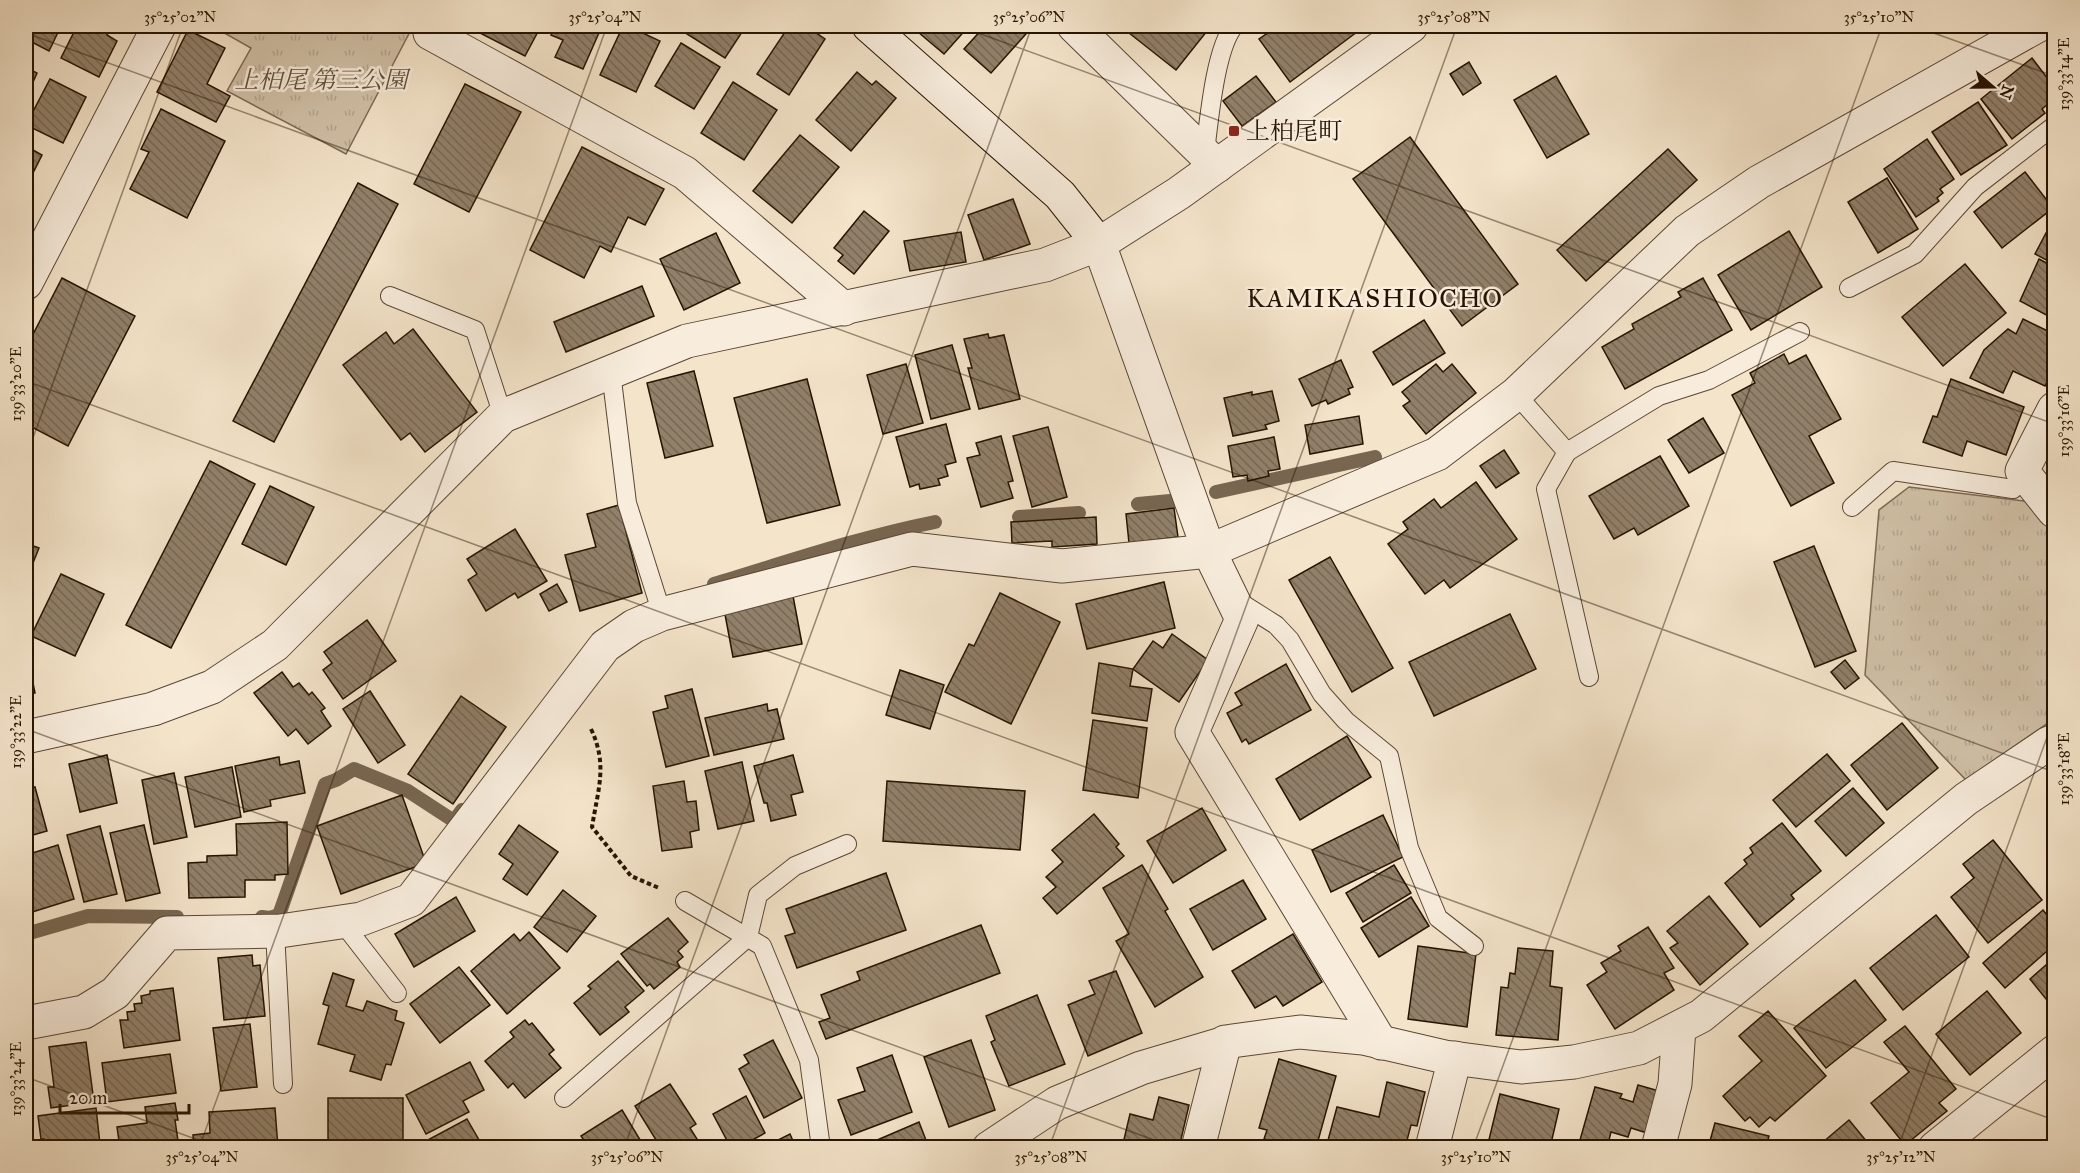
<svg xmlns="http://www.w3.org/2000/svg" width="2080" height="1173" font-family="'IM FELL Great Primer','Noto Serif JP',serif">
  <defs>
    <pattern id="grass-tufts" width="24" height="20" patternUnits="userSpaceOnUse" patternTransform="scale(1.5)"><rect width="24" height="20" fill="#d1c1a8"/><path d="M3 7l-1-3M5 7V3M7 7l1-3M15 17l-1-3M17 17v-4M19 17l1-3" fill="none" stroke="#b3a58f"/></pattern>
    <pattern id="building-back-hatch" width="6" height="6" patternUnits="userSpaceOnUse" patternTransform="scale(1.5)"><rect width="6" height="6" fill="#91806a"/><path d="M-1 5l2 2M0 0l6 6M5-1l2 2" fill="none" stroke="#766855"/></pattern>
  </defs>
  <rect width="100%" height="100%" fill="#f4e4ca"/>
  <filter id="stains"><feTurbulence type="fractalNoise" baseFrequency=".00333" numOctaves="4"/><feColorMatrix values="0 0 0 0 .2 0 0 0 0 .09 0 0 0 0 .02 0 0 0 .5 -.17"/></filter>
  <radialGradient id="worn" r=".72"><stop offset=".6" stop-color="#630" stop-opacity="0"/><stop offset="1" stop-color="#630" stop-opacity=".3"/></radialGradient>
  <g fill="url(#grass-tufts)" stroke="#7c6a54" stroke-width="1.5">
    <path d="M212 26H413L346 154 227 91 251 48Z"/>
    <path d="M1909 487 2032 502 2054 529V721L2048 723 1966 780 1865 675 1879 510Z"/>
  </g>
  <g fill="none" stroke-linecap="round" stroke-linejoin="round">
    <g stroke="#786651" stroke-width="14">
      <path d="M1216 492 1375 457"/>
      <path d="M1138 504 1181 500"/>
      <path d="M1019 517 1079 513"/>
      <path d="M714 584C787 562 860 537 935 522"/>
      <path d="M262 917 270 918 279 915 325 784 336 780 354 769 408 791 454 821 462 810"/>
      <path d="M26 934 88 916 177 917"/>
    </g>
  </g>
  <g fill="url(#building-back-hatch)" stroke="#261401" stroke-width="1.5">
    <path d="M26 26H61L49 51 26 39Z"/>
    <path d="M77 26H112L107 35 117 41 99 77 61 58Z"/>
    <path d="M482 26H541L525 56 478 32Z"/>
    <path d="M555 26H602L583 69 555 57 563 40 551 35Z"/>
    <path d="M623 26H628L660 41 636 92 600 75Z"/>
    <path d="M692 26H746L725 58 687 34Z"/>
    <path d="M789 26H806L825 39 789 95 757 74Z"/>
    <path d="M911 26H969L944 54Z"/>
    <path d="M985 26H1033L991 73 964 49Z"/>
    <path d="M1135 26H1211L1176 70 1129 33Z"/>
    <path d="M1278 26H1358L1361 29 1290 82 1259 39Z"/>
    <path d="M188 30 225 48 207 84 230 96 216 122 157 92Z"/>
    <path d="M681 43 720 67 694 109 655 86Z"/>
    <path d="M26 55 32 58 27 68 37 73 26 98Z"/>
    <path d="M2032 58 2054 87V99L2042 109 2045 113 2012 139 1981 99Z"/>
    <path d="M1469 62 1481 83 1463 95 1450 74Z"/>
    <path d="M857 72 872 85 876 81 896 98 851 151 816 120Z"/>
    <path d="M1256 76 1276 102 1242 126 1223 101Z"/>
    <path d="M1556 76 1589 134 1547 158 1514 100Z"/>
    <path d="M50 79 86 97 63 143 26 125Z"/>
    <path d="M733 82 777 110 744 160 701 133Z"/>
    <path d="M465 84 521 112 469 212 414 184Z"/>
    <path d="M1978 102 2007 145 1961 175 1932 132Z"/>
    <path d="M161 109 225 141 187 218 130 189 149 152 141 149Z"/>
    <path d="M800 135 839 167 792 223 753 191Z"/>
    <path d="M1410 137 1518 284 1462 326 1353 179Z"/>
    <path d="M1927 139 1954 179 1940 189 1943 193 1937 198 1939 201 1916 217 1884 169Z"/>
    <path d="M26 146 42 155 27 185 33 188 26 203Z"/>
    <path d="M582 147 664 189 645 225 628 217 611 252 600 246 584 278 530 250Z"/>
    <path d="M1668 149 1697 180 1586 281 1557 250Z"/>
    <path d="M2025 172 2053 208 2002 248 1974 212Z"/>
    <path d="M1887 178 1918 229 1878 253 1848 202Z"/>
    <path d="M358 183 398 204 274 442 233 421Z"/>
    <path d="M1013 199 1030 244 984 260 968 215Z"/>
    <path d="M864 211 889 231 854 274 838 261 843 255 834 248Z"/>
    <path d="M1789 231 1822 287 1751 330 1718 275Z"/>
    <path d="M961 232 966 262 910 271 904 241Z"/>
    <path d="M716 233 740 283 684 310 660 259Z"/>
    <path d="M2046 233 2054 237V264L2035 254Z"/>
    <path d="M2039 259 2054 267V319L2020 301Z"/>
    <path d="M1965 264 2006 313 1943 366 1902 317Z"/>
    <path d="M62 278 135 316 68 446 26 424V348Z"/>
    <path d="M1703 278 1732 330 1625 389 1602 347 1634 329 1632 324 1681 297 1678 292Z"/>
    <path d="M642 286 654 316 566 352 554 322Z"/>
    <path d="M2023 319 2054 334V367L2045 386 2013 371 2003 393 1970 378 1984 350 2008 329 2016 334Z"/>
    <path d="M1424 320 1445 353 1393 385 1373 352Z"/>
    <path d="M413 329 477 412 425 452 410 433 401 440 343 365 386 332 394 344Z"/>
    <path d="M988 334 989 338 1004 335 1020 399 979 409 968 368H972L964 339Z"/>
    <path d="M952 345 970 409 931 419 915 355Z"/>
    <path d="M1784 354 1789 364 1806 355 1841 419 1809 436 1834 483 1791 506 1732 395 1755 383 1750 373Z"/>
    <path d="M1341 360 1353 387 1348 389 1350 394 1328 404 1326 400 1312 406 1299 379Z"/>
    <path d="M906 364 923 423 883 434 867 375Z"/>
    <path d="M1436 364 1443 372 1452 364 1476 393 1426 434 1403 406 1410 401 1402 392Z"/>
    <path d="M694 371 713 446 665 458 647 383Z"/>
    <path d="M807 379 840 505 767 523 734 398Z"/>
    <path d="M1951 379 2024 407 2006 455 1967 441 1962 456 1923 442 1933 416 1937 417Z"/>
    <path d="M1272 391 1279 421 1265 425 1267 429 1233 436 1224 398 1252 392V395Z"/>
    <path d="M1359 416 1363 444 1310 454 1305 425Z"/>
    <path d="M1703 418 1724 453 1689 473 1668 440Z"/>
    <path d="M946 424 956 462 945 465 948 476 938 479 940 485 920 489 919 484 910 487 896 437Z"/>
    <path d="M1048 427 1067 497 1032 507 1013 436Z"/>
    <path d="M1001 436 1013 481 1008 482 1013 498 981 507 967 458 980 455 976 443Z"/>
    <path d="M1274 437 1280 469 1268 471 1269 476 1248 481 1247 475 1233 477 1228 446Z"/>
    <path d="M1504 450 1519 473 1496 488 1480 466Z"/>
    <path d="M1660 456 1689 506 1638 535 1634 528 1614 539 1589 496Z"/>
    <path d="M210 461 255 484 171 648 126 625Z"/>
    <path d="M1476 482 1517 539 1450 588 1444 580 1425 594 1388 544 1408 529 1403 522 1434 499 1441 508Z"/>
    <path d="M270 486 314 507 286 565 242 544Z"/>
    <path d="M619 505 642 593 580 611 565 555 596 547 587 514Z"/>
    <path d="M1174 508 1178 537 1129 543 1126 514Z"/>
    <path d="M1096 517 1097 544 1052 547V541L1012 543 1011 522Z"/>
    <path d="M515 529 547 581 518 598 515 593 486 611 468 580 477 574 467 559Z"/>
    <path d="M28 544 39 548 31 568 26 566V551Z"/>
    <path d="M1814 546 1856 651 1815 667 1774 562Z"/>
    <path d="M1330 557 1393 668 1352 692 1289 580Z"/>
    <path d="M61 574 104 594 75 656 31 636Z"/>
    <path d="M1164 582 1175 628 1087 649 1076 604Z"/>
    <path d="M557 584 567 602 549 611 540 594Z"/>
    <path d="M1000 593 1060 622 1011 724 945 692 969 644 974 646Z"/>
    <path d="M793 596 802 644 733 657 724 609Z"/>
    <path d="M1510 614 1536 669 1434 716 1409 662Z"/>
    <path d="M367 620 396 661 343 699 323 670 332 663 324 652Z"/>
    <path d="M1172 634 1208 660 1179 702 1133 669 1153 641 1163 648Z"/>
    <path d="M26 648 35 693 26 695Z"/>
    <path d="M1845 660 1859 678 1845 689 1831 672Z"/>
    <path d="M1099 663 1133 669 1130 686 1152 689 1147 721 1092 713Z"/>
    <path d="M1286 664 1311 710 1249 744 1246 739 1242 742 1227 713 1242 705 1235 693Z"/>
    <path d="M900 670 944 685 930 729 886 715Z"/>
    <path d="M282 672 293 687 299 683 309 695 312 692 325 708 321 711 331 726 308 744 296 729 288 736 254 693Z"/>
    <path d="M692 689 709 756 666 767 653 712 668 708 665 696Z"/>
    <path d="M370 691 405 745 378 763 343 709Z"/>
    <path d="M461 696 506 727 453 804 408 774Z"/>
    <path d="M767 704 768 711 777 709 784 739 714 755 705 718Z"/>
    <path d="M1093 720 1147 728 1138 798 1083 790Z"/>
    <path d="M1902 723 1938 768 1887 810 1851 765Z"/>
    <path d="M1347 736 1371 777 1300 820 1276 779Z"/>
    <path d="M1827 754 1850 781 1796 827 1773 800Z"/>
    <path d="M107 755 117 803 80 812 69 764Z"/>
    <path d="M793 755 803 792 791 795 796 815 771 821 767 803H764L754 766Z"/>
    <path d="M279 757 280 765 299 761 305 793 270 800 271 806 244 812 235 766Z"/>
    <path d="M742 762 754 821 718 829 705 771Z"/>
    <path d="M232 767 241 817 195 827 185 777Z"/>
    <path d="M174 773 187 837 154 844 142 780Z"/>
    <path d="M684 781 687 802 696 801 699 830 690 832 692 847 662 851 653 786Z"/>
    <path d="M887 781 1025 791 1020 850 883 841Z"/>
    <path d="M35 787 47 831 26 837V789Z"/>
    <path d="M1853 788 1884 823 1846 856 1815 821Z"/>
    <path d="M402 795 426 863 341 894 317 826Z"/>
    <path d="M1202 808 1226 850 1173 883 1147 841Z"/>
    <path d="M1094 814 1119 844 1116 847 1124 856 1057 914 1043 898 1056 887 1046 877 1063 862 1052 850Z"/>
    <path d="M1383 815 1403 857 1331 892 1312 850Z"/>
    <path d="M287 822 288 874 275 875V880H245V897L189 898 188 863 207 862V856L237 855 236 824Z"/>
    <path d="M1782 823 1821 871 1791 895 1794 899 1760 927 1725 883 1747 864 1744 860 1753 853 1750 848Z"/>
    <path d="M144 825 160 893 126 901 110 833Z"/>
    <path d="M519 825 558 852 527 895 503 879 513 864 499 854Z"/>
    <path d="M100 826 117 894 84 902 67 835Z"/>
    <path d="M1993 840 2042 900 1988 943 1951 897 1974 878 1963 864Z"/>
    <path d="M58 845 74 899 29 913 26 903V855Z"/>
    <path d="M1142 865 1168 909 1165 911 1203 977 1155 1007 1116 941 1129 934 1103 888Z"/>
    <path d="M1394 865 1411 893 1363 922 1346 893Z"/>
    <path d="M886 873 906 930 797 968 785 936 795 933 786 909Z"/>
    <path d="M1243 880 1266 919 1213 950 1190 909Z"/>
    <path d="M563 890 596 916 567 952 534 927Z"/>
    <path d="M1709 896 1748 944 1700 985 1670 948 1678 943 1667 931Z"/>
    <path d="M456 897 475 931 414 967 395 934Z"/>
    <path d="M1411 897 1429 926 1379 957 1361 928Z"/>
    <path d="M2043 910 2054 924V945L2005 988 1983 963Z"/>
    <path d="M1936 915 1969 957 1903 1010 1870 968Z"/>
    <path d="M668 918 688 942 678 951 683 957 677 962 680 967 654 989 650 984 647 986 621 954Z"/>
    <path d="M981 925 1000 973 826 1039 819 1022 830 1018 821 995 860 980 857 972Z"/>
    <path d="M1648 927 1674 968 1664 973 1674 990 1615 1029 1587 985 1607 972 1601 963 1621 951 1618 946Z"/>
    <path d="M529 932 560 968 507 1014 471 971 514 934 520 941Z"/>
    <path d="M1293 934 1322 982 1283 1006 1276 996 1255 1008 1232 971Z"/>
    <path d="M1418 946 1476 954 1467 1027 1408 1019Z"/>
    <path d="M1518 948 1553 951 1550 986 1562 988 1558 1040 1496 1035 1501 987 1508 988 1510 973 1515 974Z"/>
    <path d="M252 955 253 966 260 965 265 1016 224 1020 218 958Z"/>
    <path d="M2054 958V1003L2049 996 2046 999 2030 979Z"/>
    <path d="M618 961 644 991 625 1007 629 1012 600 1035 574 1003 591 989 588 986Z"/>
    <path d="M459 967 490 1005 440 1043 410 1004Z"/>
    <path d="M1116 971 1142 1033 1088 1056 1068 1005 1095 994 1089 981Z"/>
    <path d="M333 973 354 980 346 1006 363 1011 367 1001 397 1011 395 1020 404 1023 391 1065 386 1064 381 1080 350 1071 355 1055 318 1044 329 1006 323 1004Z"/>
    <path d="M1855 980 1886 1020 1826 1068 1794 1028Z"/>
    <path d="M173 988 180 1040 124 1048 120 1020H128L127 1012 135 1011 134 1004 142 1003 141 996 150 994V991Z"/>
    <path d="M1987 991 2021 1033 1970 1075 1936 1034Z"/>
    <path d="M1037 995 1065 1064 1009 1086 991 1042 995 1040 986 1016Z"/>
    <path d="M1768 1011 1826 1076 1775 1121 1770 1117 1759 1127 1750 1117 1745 1121 1723 1096 1762 1061 1739 1036Z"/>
    <path d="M525 1020 529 1025 532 1023 554 1050 549 1054 561 1068 525 1098 513 1083 508 1088 485 1061 514 1037 510 1032Z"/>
    <path d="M250 1024 257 1087 221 1091 213 1028Z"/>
    <path d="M1905 1026 1956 1089 1939 1103 1947 1111 1905 1145 1871 1103 1909 1072 1884 1042Z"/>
    <path d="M773 1040 802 1098 764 1118 739 1069 749 1063 744 1055Z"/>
    <path d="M971 1040 995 1110 949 1127 924 1057Z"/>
    <path d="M86 1042 94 1102 51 1108 48 1087H54L49 1047Z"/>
    <path d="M170 1054 176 1093 107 1102 102 1063Z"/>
    <path d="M892 1055 912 1112 851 1135 838 1100 865 1091 857 1068Z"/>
    <path d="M1279 1059 1336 1076 1316 1148H1294L1264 1139 1267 1130 1259 1128Z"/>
    <path d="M470 1062 484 1090 463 1101 469 1112 426 1134 406 1095Z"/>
    <path d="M1387 1082 1425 1092 1417 1126 1411 1125 1405 1148H1340L1327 1144 1337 1107 1379 1117Z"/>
    <path d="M670 1084 696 1124 690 1128 697 1139 684 1148H661L635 1106Z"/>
    <path d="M1638 1085 1659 1091 1647 1133 1631 1128 1628 1137 1611 1132 1607 1148 1580 1140 1595 1087 1622 1094 1620 1098 1633 1102Z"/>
    <path d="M1500 1094 1559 1109 1550 1148H1487Z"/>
    <path d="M746 1096 765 1133 738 1148H731L713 1114Z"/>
    <path d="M1159 1097 1189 1105 1179 1148H1122L1130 1114 1153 1120Z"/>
    <rect x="328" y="1098" width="75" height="50"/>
    <path d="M175 1103 178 1120H175L179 1148H120L117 1127 147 1123 145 1107Z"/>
    <path d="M96 1108 100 1144H93V1148H45L44 1139H41L38 1116Z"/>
    <path d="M275 1108 278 1148H194L193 1135 210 1133 209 1112Z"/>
    <path d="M622 1110 645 1148H589L581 1136Z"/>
    <path d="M467 1119 479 1140 468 1145 469 1148H413Z"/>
    <path d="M1849 1120 1872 1148H1816Z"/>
    <path d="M919 1122 929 1148H878L875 1141Z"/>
    <path d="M1715 1123 1769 1136 1766 1148H1708Z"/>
    <path d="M790 1134 796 1148H762Z"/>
  </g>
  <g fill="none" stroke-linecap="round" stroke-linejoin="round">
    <defs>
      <g id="lane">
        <path d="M1205 152C1209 121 1215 49 1234 26"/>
        <path d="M1849 288 1915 254 1975 187 2054 126"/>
        <path d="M390 296 475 330 503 416"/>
        <path d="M611 372 627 503 662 614"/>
        <path d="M1516 394 1567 452 1546 489 1589 677"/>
        <path d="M1567 452 1659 396 1709 380 1800 332"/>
        <path d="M1852 507 1893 471 2013 489 2022 471"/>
        <path d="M1238 601 1276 625 1290 640 1322 694 1346 721 1389 756 1409 848 1438 918 1474 946"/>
        <path d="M685 901 762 946 809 1060 821 1148"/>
        <path d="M342 922 397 993"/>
        <path d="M275 931 283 1084"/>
        <path d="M564 1098 748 937 758 895 795 866 847 844"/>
      </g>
      <g id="street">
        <path d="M435 26 430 33 685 173 844 309"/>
        <path d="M1074 26 1217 166"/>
        <path d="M1099 244 1209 551 1437 454 1516 394 1687 231 1759 182 2037 26"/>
        <path d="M26 283 159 26"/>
        <path d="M2054 409 2022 471 2054 511"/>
        <path d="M26 737 153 709 212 687 275 645 503 416 687 341 1045 265 1099 244 1179 193 1411 26"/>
        <path d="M26 1023 84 1012 115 993 167 933 280 931 361 919 411 900 605 646 634 626 662 614 912 549 1062 566 1209 551 1242 619 1192 732 1381 1043"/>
        <path d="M989 1148 1057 1103 1141 1068 1232 1041 1300 1032 1363 1038 1445 1057 1521 1067 1574 1062 1639 1048 1701 1016 1966 799 2049 743 2054 741"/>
        <path d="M1198 1148 1225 1042"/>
        <path d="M1432 1148 1455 1058"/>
        <path d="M1658 1148 1675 1084 1679 1028"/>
        <path d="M1935 1148 2054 1052"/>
      </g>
      <path id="secondary" d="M869 26 1060 195 1099 244"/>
    </defs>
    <use href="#lane" stroke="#5a4833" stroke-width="20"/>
    <use href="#street" stroke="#5a4833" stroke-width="35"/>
    <use href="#secondary" stroke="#261401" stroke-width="35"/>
    <path stroke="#261401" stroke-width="4" stroke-dasharray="4.5 3" stroke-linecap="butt" d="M591 729C608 765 598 789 592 827L631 876 659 888"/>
    <use href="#lane" stroke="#f8eddd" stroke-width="18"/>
    <use href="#street" stroke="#f8eddd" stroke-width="33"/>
    <use href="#secondary" stroke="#f8eddd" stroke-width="33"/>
  </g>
  <path fill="none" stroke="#261401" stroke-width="1.5" stroke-opacity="0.45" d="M959 26 2054 424M1914 26 2054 76M26 33 2054 772M26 381 2054 1120M26 457 183 26M26 729 1176 1148M26 1077 220 1148M199 1148 607 26M624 1148 1032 26M1049 1148 1457 26M1473 1148 1882 26M1898 1148 2054 718"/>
  <rect fill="#8f2418" stroke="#f8eddd" stroke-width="2" x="1228" y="125" width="12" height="12" rx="3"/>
  <g text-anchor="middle" stroke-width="5" stroke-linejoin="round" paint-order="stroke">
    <g font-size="24" font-style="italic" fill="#62513b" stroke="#f8eddd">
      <text x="321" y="88">上柏尾 第三公園</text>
    </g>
    <g font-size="24" fill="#261401" stroke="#f8eddd" text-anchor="start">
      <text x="1246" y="139">上柏尾町</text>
    </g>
    <g font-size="26" letter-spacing="1.5" fill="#261401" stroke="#f8eddd">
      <text x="1375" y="307">KAMIKASHIOCHO</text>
    </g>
  </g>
  <rect width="2080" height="1173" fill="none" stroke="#f4e4ca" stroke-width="66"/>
  <g transform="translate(1993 87) rotate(110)" stroke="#f8eddd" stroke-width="4.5" paint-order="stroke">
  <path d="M0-4.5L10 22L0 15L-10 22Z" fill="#261401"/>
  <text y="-9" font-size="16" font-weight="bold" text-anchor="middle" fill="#261401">N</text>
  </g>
  <path d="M60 1104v9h129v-9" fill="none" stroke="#261401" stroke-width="3"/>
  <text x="69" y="1104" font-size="18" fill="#261401" stroke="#f8eddd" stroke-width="4.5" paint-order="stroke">20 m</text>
  <rect x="33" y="33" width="2014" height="1107" fill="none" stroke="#261401" stroke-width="2"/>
  <g font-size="15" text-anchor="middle" fill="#261401">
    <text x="180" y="22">35°25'02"N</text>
    <text x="605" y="22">35°25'04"N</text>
    <text x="1029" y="22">35°25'06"N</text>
    <text x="1454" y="22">35°25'08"N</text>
    <text x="1879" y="22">35°25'10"N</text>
    <text transform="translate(2064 74) rotate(-90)" y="5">139°33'14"E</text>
    <text transform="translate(16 384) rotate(-90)" y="5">139°33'20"E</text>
    <text transform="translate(2064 421) rotate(-90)" y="5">139°33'16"E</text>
    <text transform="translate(16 732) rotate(-90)" y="5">139°33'22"E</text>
    <text transform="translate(2064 769) rotate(-90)" y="5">139°33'18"E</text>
    <text transform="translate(16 1079) rotate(-90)" y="5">139°33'24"E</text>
    <text x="202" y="1162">35°25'04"N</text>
    <text x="627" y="1162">35°25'06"N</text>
    <text x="1051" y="1162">35°25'08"N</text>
    <text x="1476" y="1162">35°25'10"N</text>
    <text x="1901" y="1162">35°25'12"N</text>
  </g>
  <rect width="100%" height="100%" filter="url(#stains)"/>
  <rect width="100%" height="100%" fill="url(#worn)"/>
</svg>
